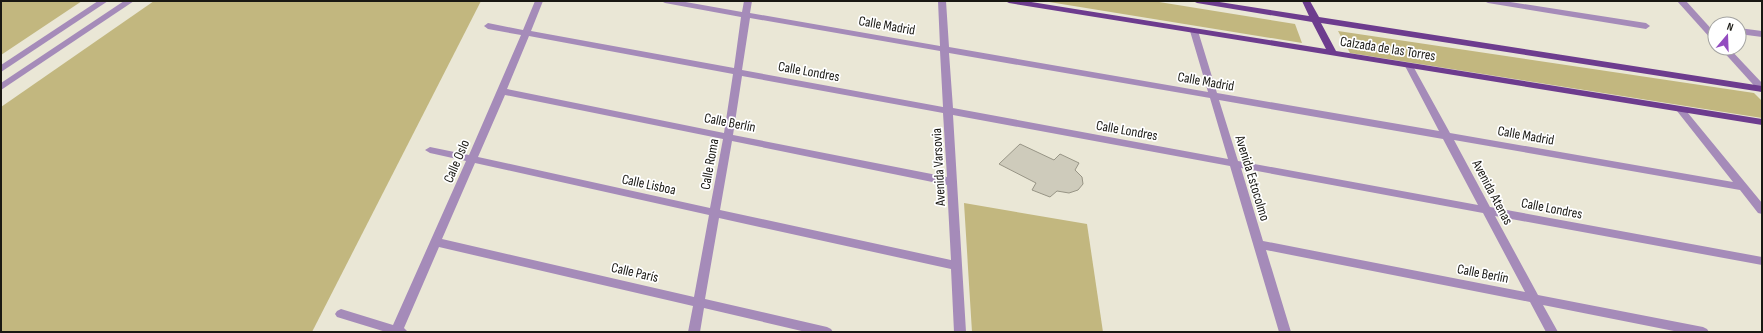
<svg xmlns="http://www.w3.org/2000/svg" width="1763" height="333" font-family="'Sofia Sans Condensed',sans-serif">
  <rect width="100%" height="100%" fill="#eae7d6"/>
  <g fill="#c2b77f">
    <path d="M1 1H82L1 55Z"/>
    <path d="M154 1H481L312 332H1V107Z"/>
    <path d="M1043 1H1153L1295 24 1302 43Z"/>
    <path d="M1338 31 1754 93 1762 101V118L1350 53Z"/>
    <path d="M964 203 1087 224 1103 332H972Z"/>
  </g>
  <path fill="#cecbbb" stroke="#989586" d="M1020 144 1054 160 1060 154 1079 163 1075 170 1082 177 1083 184 1078 190 1069 193 1057 191 1050 197 1032 190 1036 183 999 164Z"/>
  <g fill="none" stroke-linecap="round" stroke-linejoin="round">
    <g fill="#a58bb9" fill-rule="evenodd">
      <path d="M98 1H108L1 72V65Z"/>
      <path d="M124 1H134L1 90V83Z"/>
      <path d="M535 1H543L531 31 734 68 741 17 665 3 661 1H680L742 12 744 1H752L750 13 940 46 938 1H946L949 47 1208 92 1190 31 1194 28 1198 31 1217 93 1439 131 1405 66 1409 63 1413 66 1450 133 1733 182 1677 111 1675 109 1677 107H1683L1762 203V214L1758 213 1740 190 1454 140 1490 207 1762 257V265L1495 216 1538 295 1703 327 1707 329 1709 332H1679L1543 305 1558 332H1546L1530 302 1266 250 1291 332H1279L1230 166 953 115 966 332H954L951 269 719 218 705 299 827 327 831 329 833 332H806L704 308 700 332H688L693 306 439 247 404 328 408 332H386L337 317 335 314 337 311 341 309 393 325 466 161 430 153 425 150 430 147 469 155 521 35 488 29 484 26 488 23 523 30ZM750 18 940 51 943 107 742 70ZM529 36 733 74 724 133 507 89ZM949 53 1210 98 1228 159 953 108ZM742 76 943 113 947 177 733 135ZM505 95 723 139 710 208 478 157ZM1219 100 1443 139 1478 205 1238 161ZM732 141 947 185 951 260 720 210ZM475 163 709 215 694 297 442 239ZM1241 168 1483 213 1525 292 1263 241Z"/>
      <path d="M1484 1H1504L1646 23 1650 26 1646 29 1488 3Z"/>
      <path d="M1677 1H1686L1715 33V41L1712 40Z"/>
      <path d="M1739 28 1762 31V37L1739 34Z"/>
      <path d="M1720 48H1729L1762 83V92L1759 91Z"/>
    </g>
    <path fill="#6d3c8e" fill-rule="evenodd" d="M1005 1H1025L1326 49 1312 22 1197 3 1193 1H1213L1309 16 1302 1H1310L1319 17 1762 86V92L1321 23 1336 51 1762 119V125L1009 3Z"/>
  </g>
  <g text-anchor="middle" stroke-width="3.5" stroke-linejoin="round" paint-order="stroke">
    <g font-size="14" fill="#191813" stroke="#fff">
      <text transform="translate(887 25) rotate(10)" y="5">Calle Madrid</text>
      <text transform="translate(1388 48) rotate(9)" y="5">Calzada de las Torres</text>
      <text transform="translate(809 71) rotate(10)" y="5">Calle Londres</text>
      <text transform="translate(1206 81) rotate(10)" y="5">Calle Madrid</text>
      <text transform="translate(730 122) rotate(11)" y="5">Calle Berlín</text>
      <text transform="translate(1127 130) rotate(10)" y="5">Calle Londres</text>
      <text transform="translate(1526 135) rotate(10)" y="5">Calle Madrid</text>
      <text transform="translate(456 161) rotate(-67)" y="5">Calle Oslo</text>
      <text transform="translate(709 164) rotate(-80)" y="5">Calle Roma</text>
      <text transform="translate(938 167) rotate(-93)" y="5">Avenida Varsovia</text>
      <text transform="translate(1253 178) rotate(73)" y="5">Avenida Estocolmo</text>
      <text transform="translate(649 184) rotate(12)" y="5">Calle Lisboa</text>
      <text transform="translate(1493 192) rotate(62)" y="5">Avenida Atenas</text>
      <text transform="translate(1552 208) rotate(11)" y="5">Calle Londres</text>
      <text transform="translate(635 272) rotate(13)" y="5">Calle París</text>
      <text transform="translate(1483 273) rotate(11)" y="5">Calle Berlín</text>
    </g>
  </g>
  <rect width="1763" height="333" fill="none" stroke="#191813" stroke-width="4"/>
  <g transform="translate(1727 36) rotate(19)"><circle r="19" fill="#ffffff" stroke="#a3a3a1"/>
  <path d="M0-3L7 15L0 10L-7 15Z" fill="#934cc0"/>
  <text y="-6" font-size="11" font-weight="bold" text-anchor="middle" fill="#191813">N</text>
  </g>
</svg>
